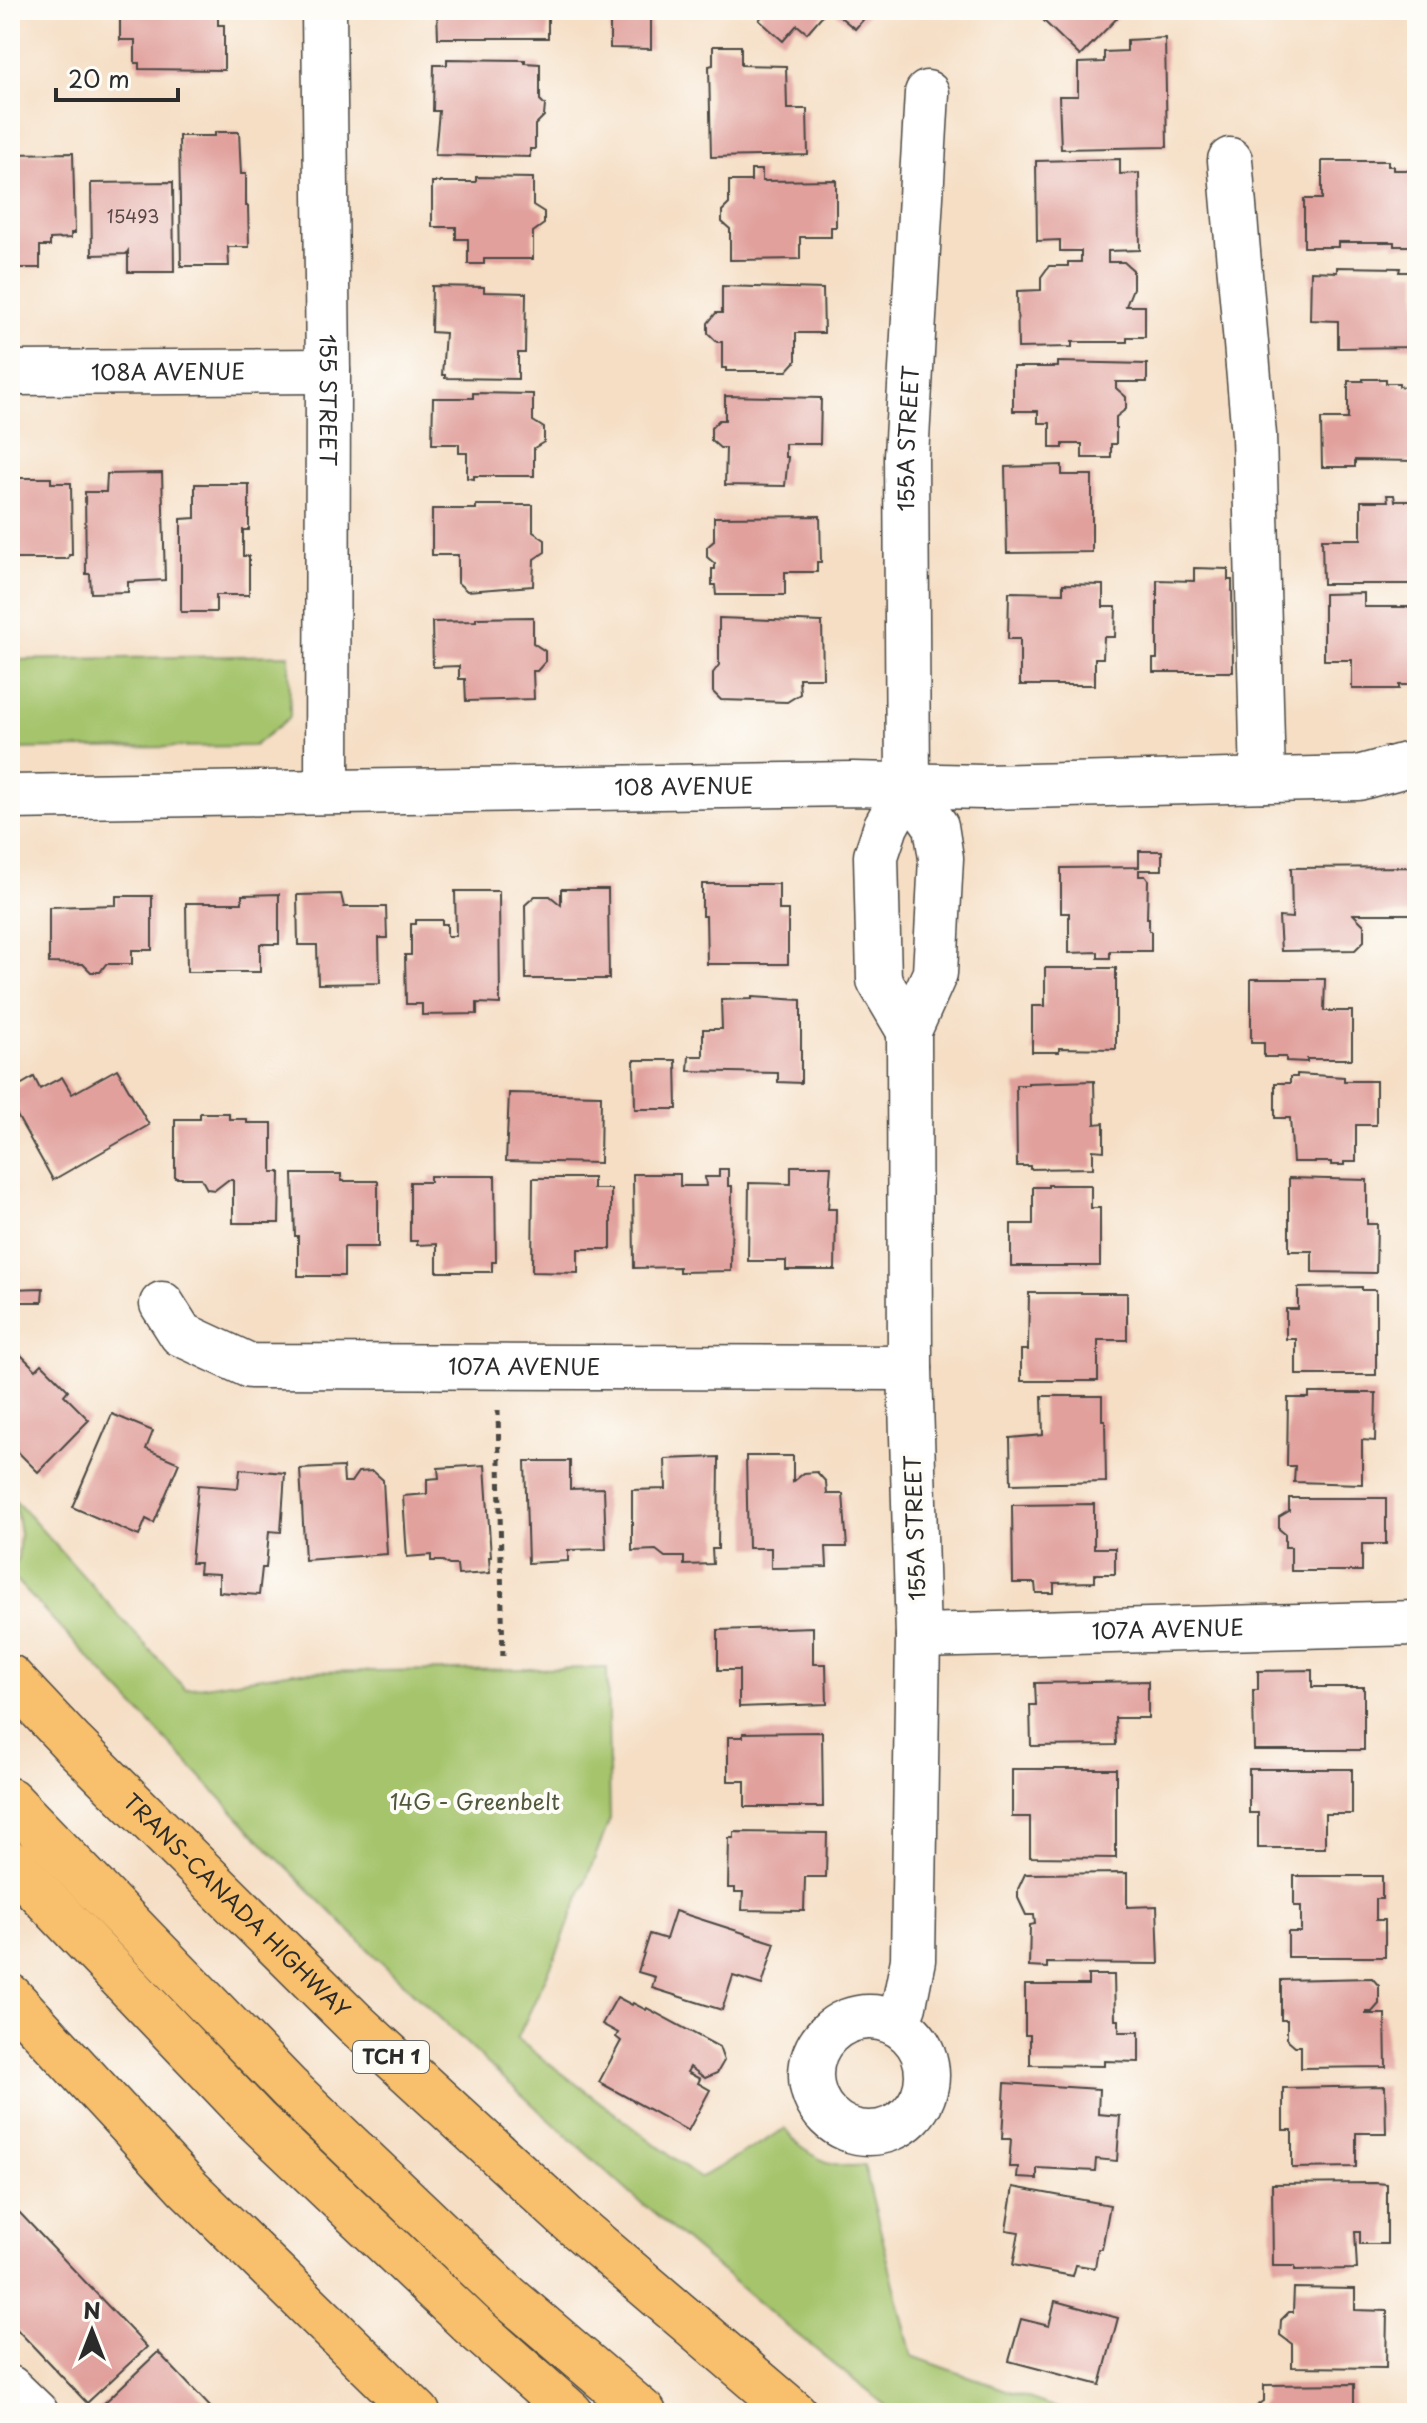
<svg xmlns="http://www.w3.org/2000/svg" width="1427" height="2423" font-family="'Playpen Sans',sans-serif">
  <rect width="100%" height="100%" fill="#fdfcf7"/>
  <filter id="ink" filterUnits="userSpaceOnUse"><feTurbulence type="fractalNoise" baseFrequency=".0125" numOctaves="2"/><feDisplacementMap in="SourceGraphic" scale="16" xChannelSelector="R" yChannelSelector="G"/><feConvolveMatrix kernelMatrix="1 2 1 2 8 2 1 2 1" color-interpolation-filters="sRGB"/></filter>
  <filter id="wash" filterUnits="userSpaceOnUse"><feTurbulence type="fractalNoise" baseFrequency=".006" numOctaves="4" result="noise"/><feDisplacementMap in="SourceGraphic" scale="32" xChannelSelector="R" yChannelSelector="G"/><feGaussianBlur stdDeviation="1.8" result="paint"/><feColorMatrix in="noise" values="0 0 0 0 0 0 0 0 0 0 0 0 0 0 0 0 0 1.4 0 .05"/><feComposite in="paint" operator="in"/></filter>
  <g filter="url(#wash)">
    <rect width="100%" height="100%" fill="#f5dec4"/>
    <g fill="#a5c46c" stroke="#68784c" stroke-width="2">
      <path d="M289 655 290 717 254 746 10 749V660Z"/>
      <path d="M14 1499 185 1689 294 1672 607 1668 610 1819 557 1953 517 2039 700 2178 785 2129C804 2155 831 2170 864 2165L912 2356 1070 2413H895L784 2324 632 2195 486 2062 379 1960 275 1856 10 1574 18 1557 20 1533Z"/>
    </g>
    <g id="blocks">
      <g fill="#e1a09c">
        <path d="M120 10H218V25H224V70L139 69V63H135V40H120Z"/>
        <path d="M437 10H545V15H548V38H438Z"/>
        <path d="M758 10H827L807 33 797 25 783 41 759 20 763 15Z"/>
        <path d="M832 10H865L869 13 855 29Z"/>
        <path d="M1051 10H1125L1080 56 1044 21 1053 12Z"/>
        <path d="M610 14 651 15V49L610 48Z"/>
        <path d="M1165 38 1167 147 1061 149 1059 96H1078V63L1104 62V52L1127 51V40Z"/>
        <path d="M713 46H741V65L786 66 787 109H807L808 155 711 157 709 66 713 65Z"/>
        <path d="M447 59 525 60V63L540 64V100L545 105 544 116 535 125V149H530V157L435 155 439 111H433L434 65H447Z"/>
        <path d="M215 132H239L241 174H246V206H248L249 247H228L229 266H181L179 136H215Z"/>
        <path d="M73 153 75 233H71V238L50 239V246H40V268H10V154Z"/>
        <path d="M1120 159V174L1139 173 1140 250 1108 251V262H1124L1133 270V288L1126 306H1145V337H1127V342H1072V347L1018 348 1017 291 1041 290V277L1049 266H1068V262H1081V251H1060V240L1037 241 1036 161Z"/>
        <path d="M1322 161H1388V166H1393V170H1413V202H1416L1417 246H1394V242H1338V247H1304V199H1322Z"/>
        <path d="M751 170H762V181L836 180V227H831V237H800V259L730 260V229L722 222V211L729 204V181H751Z"/>
        <path d="M476 177 533 178V205L544 212V224L533 232V259H484V264H468V239H456V227H432V182H476Z"/>
        <path d="M173 182 174 272H128V251L126 254 92 255 91 183Z"/>
        <path d="M1337 267 1400 268 1399 272H1417V347L1338 348V321L1310 320 1311 271 1337 272Z"/>
        <path d="M432 286 484 287V292L526 293 525 353H518V379L445 378V375H442L445 333 431 332Z"/>
        <path d="M722 286 823 289 824 333H796V361L787 371H726V368H722V342H717L708 333V323L716 313H722Z"/>
        <path d="M1058 362 1147 364V382H1116V388L1126 397V409L1116 417V444H1111V458H1082V444H1063V448H1050V423H1038V411H1013V367H1058Z"/>
        <path d="M1363 379H1386V383H1399V386L1417 389V461L1355 460V467H1322L1321 419H1348V381H1363Z"/>
        <path d="M473 393 533 394V421L544 428V442L534 448V476H474V479L467 478V453H459V444H432L433 398H473Z"/>
        <path d="M725 396 821 398 820 444H785V457H788L785 486 725 485 726 448H720L711 440V428L719 420H725Z"/>
        <path d="M1062 465V475H1092V552L1007 553 1005 467Z"/>
        <path d="M162 473 165 580 128 582V592L91 593 90 574H86L85 492H106L107 474Z"/>
        <path d="M10 478H51V483H71L72 555H69L68 559H10Z"/>
        <path d="M195 484H249V530H243V556H249V595H216V612H181V519L195 518Z"/>
        <path d="M1387 495H1394L1395 501H1417V584H1323L1322 539H1361V501H1388Z"/>
        <path d="M476 505H533V532L545 540V552L534 559 533 586 467 591 458 583V555H432V509H476Z"/>
        <path d="M820 516 821 562H817V572H785V595H716L715 585H712V569H715V564L707 557V547L714 541V517Z"/>
        <path d="M1194 568 1228 569V580H1232L1233 672H1153V659H1157V580L1194 581Z"/>
        <path d="M1063 584 1103 585V607H1116L1115 637H1104L1103 658H1095V685H1020V639H1008L1009 592 1063 593Z"/>
        <path d="M1364 593V607H1413V616H1417V685H1399V689H1352V660H1324V594Z"/>
        <path d="M533 617V643L545 651V662L537 671H533L534 699 466 701 465 679H459V666L433 667 432 622 476 621V618Z"/>
        <path d="M719 618 822 622 823 678H799L800 694 787 702 721 700 713 692V673L719 665Z"/>
        <path d="M1139 851H1162V870H1139V876H1145L1148 880 1147 918H1149V931H1151V951H1110V958H1098V952L1069 953V913H1061V868L1139 867Z"/>
        <path d="M1411 867V914H1353L1364 925V941L1355 950 1281 951 1279 917 1292 918 1291 868Z"/>
        <path d="M702 884H779V910H788V964H707L706 916H702Z"/>
        <path d="M561 889H608L609 979H526L525 905 535 896H550L561 905Z"/>
        <path d="M455 891H499L500 1004 477 1003V1014L422 1015V1004H406L405 955H411V924H416V920H442V924H447V936H456Z"/>
        <path d="M279 894V944H260V972H187L186 903H242V895Z"/>
        <path d="M341 894 344 907H386L387 938H379L380 983 318 984 317 945H298L297 895Z"/>
        <path d="M116 896H152V950H132V964H106L100 972H91L83 964 49 963V907L116 905Z"/>
        <path d="M1045 968H1116V1049L1059 1048V1052H1032V1006H1045Z"/>
        <path d="M1251 979H1325L1324 1011H1352V1059H1307V1062L1286 1061V1057H1264V1043H1251Z"/>
        <path d="M752 997 801 1000V1083L778 1082V1073L688 1071 689 1056H703V1029H722L721 1000 752 999Z"/>
        <path d="M634 1060H676L677 1109H635Z"/>
        <path d="M117 1069 149 1125 53 1180 10 1103V1091L34 1077 40 1089 62 1077 72 1094Z"/>
        <path d="M1297 1074 1344 1077V1081H1376V1125H1356V1162H1344V1165H1331V1162H1293L1290 1118H1275V1083H1290V1077H1297Z"/>
        <path d="M1094 1081 1095 1124 1104 1123V1151L1093 1150V1168L1030 1169V1166H1017L1016 1085H1028V1083Z"/>
        <path d="M509 1093 601 1095 600 1163 506 1161Z"/>
        <path d="M200 1113H229V1119H247V1123H272V1172H280L279 1223H233V1180H228L215 1190 207 1189 201 1178H175V1119H200Z"/>
        <path d="M791 1166H831L828 1209H836L835 1270H786V1261H748L749 1183 791 1184Z"/>
        <path d="M719 1169H728V1186H732L731 1271 679 1272V1267L634 1268 633 1174H680V1186H706L705 1177H719Z"/>
        <path d="M293 1174H341V1181H378V1247H344V1276H298V1236H295Z"/>
        <path d="M430 1176H495L496 1262H492V1272H437V1244L417 1245V1241H410V1182H430Z"/>
        <path d="M533 1178H593V1189H611V1249H578V1273L532 1272Z"/>
        <path d="M1289 1178 1367 1180V1224H1377L1376 1273 1312 1272V1251H1289Z"/>
        <path d="M1048 1185H1091V1208H1100V1266H1011V1224H1033V1187H1048Z"/>
        <path d="M1362 1287V1290H1376V1375H1296V1339H1286V1309H1298V1288Z"/>
        <path d="M43 1288 42 1302H10V1289Z"/>
        <path d="M1029 1293H1127V1340H1098V1381H1021V1350H1028Z"/>
        <path d="M20 1354 36 1370 42 1364 68 1390 64 1395 89 1420 38 1472 10 1444V1364Z"/>
        <path d="M1309 1393H1376L1375 1441 1362 1440V1484L1294 1482 1295 1466H1287L1288 1398H1309Z"/>
        <path d="M1042 1396H1102V1420H1105L1106 1482 1011 1484 1010 1438 1043 1435Z"/>
        <path d="M112 1414 153 1431 146 1449 179 1463 154 1523 146 1519 139 1536 72 1507Z"/>
        <path d="M746 1456H793V1482L804 1473 817 1472 826 1482 827 1494H843L847 1547H826L827 1567 771 1568V1548H748Z"/>
        <path d="M719 1457 718 1549H712L713 1564 684 1565V1557H665L656 1550 632 1551V1490L666 1489 665 1459Z"/>
        <path d="M525 1461H570V1489L604 1488 606 1549 568 1550V1561L528 1563Z"/>
        <path d="M485 1465 491 1557H489L490 1573 458 1575 457 1565H449L443 1561H431V1555L407 1557 403 1496 427 1494V1479L439 1478 438 1468Z"/>
        <path d="M343 1467 344 1482H351L358 1472 373 1471 383 1480 387 1554 305 1560 300 1469Z"/>
        <path d="M240 1469 285 1473 281 1532 269 1531 266 1568H262L259 1595 219 1592V1574L199 1573 200 1563H191L198 1485 238 1488Z"/>
        <path d="M1289 1498H1386V1544H1362V1571H1291V1547H1285V1534L1279 1529V1517L1289 1511Z"/>
        <path d="M1094 1504V1548H1115V1574H1095V1582L1054 1583V1593H1036L1035 1583H1013L1012 1505Z"/>
        <path d="M813 1627V1664H826L827 1704 739 1707V1670H718V1630Z"/>
        <path d="M1312 1670V1687H1364V1750H1254L1253 1690H1258V1671Z"/>
        <path d="M1148 1681V1718H1115L1116 1745 1031 1746 1030 1705H1036L1035 1683Z"/>
        <path d="M822 1732 823 1807H745V1781H728V1737H743V1733Z"/>
        <path d="M1012 1769H1116V1858L1030 1857V1817H1012Z"/>
        <path d="M1249 1769H1352V1814H1325V1848H1258V1813H1249Z"/>
        <path d="M734 1832 827 1833 826 1877H805L804 1911 742 1910 743 1892H735V1888H728L729 1838H734Z"/>
        <path d="M1127 1873V1907L1157 1906 1159 1964 1047 1963V1968L1029 1967 1030 1925 1035 1924 1034 1915H1026L1018 1898V1889L1025 1874Z"/>
        <path d="M1294 1876H1382V1899H1376V1920H1385V1957H1288V1932H1301V1906H1294Z"/>
        <path d="M675 1911 775 1943 762 1985 733 1976 722 2010 652 1988 655 1977 638 1972 650 1934 666 1939Z"/>
        <path d="M1088 1975H1114L1115 2020H1119V2032H1139V2062L1104 2061V2066L1030 2065V2035H1025V1985H1088Z"/>
        <path d="M1372 1978 1379 1986V2004L1372 2012H1366V2014H1385L1386 2067 1301 2068V2046H1295L1287 2039V2020H1281V1980Z"/>
        <path d="M617 1997 632 2005 633 2003 646 2010 647 2008 719 2047 724 2061 717 2073 705 2078 690 2067 687 2072 700 2079 698 2083 710 2090 688 2131 599 2082 621 2041 616 2037 618 2033 602 2024Z"/>
        <path d="M1005 2083 1099 2089 1098 2114 1120 2116 1117 2161 1096 2159 1095 2171 1037 2168V2179L1017 2178 1018 2167H1009L1011 2139H1002Z"/>
        <path d="M1385 2086 1386 2133H1356V2167L1292 2168V2130H1283V2088Z"/>
        <path d="M1375 2183 1387 2184V2244H1360V2231H1355L1357 2269 1295 2270V2266H1273L1272 2184Z"/>
        <path d="M1013 2187 1110 2205 1102 2249H1098L1095 2268 1076 2265 1073 2276 1013 2265 1019 2232 1006 2230Z"/>
        <path d="M18 2211 147 2347 87 2403 10 2322V2219Z"/>
        <path d="M1294 2288 1355 2289V2310L1387 2311 1386 2368 1292 2367V2344L1280 2335 1281 2320 1289 2312H1293Z"/>
        <path d="M1055 2301 1118 2318 1100 2385 1009 2361 1021 2319 1049 2326Z"/>
        <path d="M158 2352 216 2413H101L97 2410Z"/>
        <path d="M1354 2384V2413H1254V2408L1264 2401V2385Z"/>
      </g>
    </g>
  </g>
  <g filter="url(#ink)">
    <use href="#blocks" fill-opacity="0" stroke="#494642" stroke-width="2"/>
    <g fill="none" stroke-linecap="round" stroke-linejoin="round">
      <defs>
        <g id="minor">
          <path id="s1" d="M324 10 328 371 327 791"/>
          <path d="M1230 160 1254 435 1263 780"/>
          <path id="s2" d="M10 373 328 371"/>
          <path id="s3" d="M10 797 853 784 983 787 1358 778 1417 762"/>
          <path id="s4" d="M909 1031 879 980 876 856 886 826 908 786 906 456 927 93"/>
          <path id="s5" d="M162 1304 181 1334 250 1366 910 1368"/>
          <path id="s6" d="M918 1636 1417 1623"/>
          <circle cx="869" cy="2075" r="58"/>
          <path d="M896 2023 904 2005 913 1960 918 1636 910 1368 909 1031 935 973 941 858 936 826 908 786"/>
          <path d="M10 2388 36 2413"/>
        </g>
        <g id="highway">
          <path id="s7" d="M10 1677 73 1744 356 2024 568 2219 795 2413"/>
          <path d="M10 1800 289 2088 505 2294 644 2413"/>
          <path d="M10 1862 256 2120 473 2326 571 2413"/>
          <path d="M10 1996 187 2187 418 2413"/>
        </g>
      </defs>
      <use href="#minor" stroke="#494642" stroke-width="47"/>
      <use href="#highway" stroke="#494642" stroke-width="47"/>
      <path stroke="#494642" stroke-width="5" stroke-dasharray="6 6" stroke-linecap="butt" d="M498 1410 503 1661"/>
      <use href="#minor" stroke="#fff" stroke-width="44"/>
      <use href="#highway" stroke="#f8bf6c" stroke-width="44"/>
    </g>
  </g>
  <g text-anchor="middle" stroke-width="8" stroke-linejoin="round" paint-order="stroke">
    <g font-size="18" fill="#584847">
      <text x="133" y="223">15493</text>
    </g>
    <rect fill="#fdfcf7" stroke="#6a6a68" stroke-width="2" x="353" y="2041" width="76" height="32" rx="6"/>
    <g font-size="20" font-weight="bold" fill="#2b2b2b">
      <text x="391" y="2064">TCH 1</text>
    </g>
    <g font-size="22" fill="#2b2b2b" stroke="#fdfcf7">
      <text dy="8" stroke="none"><textPath href="#s2" startOffset="158">108A AVENUE</textPath></text>
      <text dy="8" stroke="none"><textPath href="#s1" startOffset="390">155 STREET</textPath></text>
      <text dy="8" stroke="none"><textPath href="#s4" startOffset="608">155A STREET</textPath></text>
      <text dy="8" stroke="none"><textPath href="#s3" startOffset="674">108 AVENUE</textPath></text>
      <text dy="8" stroke="none"><textPath href="#s5" startOffset="386">107A AVENUE</textPath></text>
      <text transform="translate(915 1528) rotate(-92)" y="8">155A STREET</text>
      <text dy="8" stroke="none"><textPath href="#s6" startOffset="250">107A AVENUE</textPath></text>
      <text dy="8" stroke="none"><textPath href="#s7" startOffset="322">TRANS-CANADA HIGHWAY</textPath></text>
    </g>
    <g font-size="22" fill="#50593e" stroke="#fdfcf7">
      <text x="475" y="1810">14G - Greenbelt</text>
    </g>
  </g>
  <rect width="1427" height="2423" fill="none" stroke="#fdfcf7" stroke-width="40"/>
  <g transform="translate(92 2331)" stroke="#fdfcf7" stroke-width="6" paint-order="stroke">
  <path d="M0-6L14 30L0 20L-14 30Z" fill="#2b2b2b"/>
  <text y="-12" font-size="22" font-weight="bold" text-anchor="middle" fill="#2b2b2b">N</text>
  </g>
  <path d="M56 88v12h122v-12" fill="none" stroke="#2b2b2b" stroke-width="4"/>
  <text x="68" y="88" font-size="24" fill="#2b2b2b" stroke="#fdfcf7" stroke-width="6" paint-order="stroke">20 m</text>
</svg>
